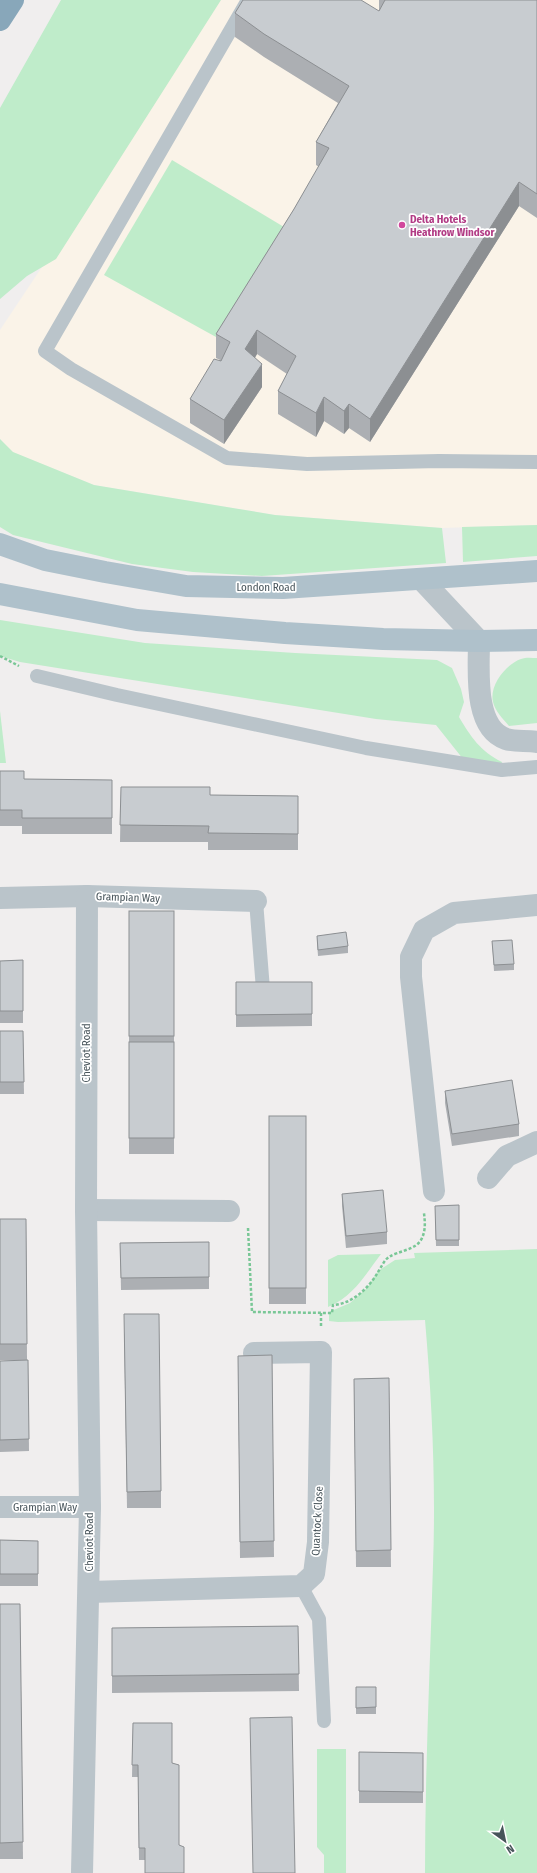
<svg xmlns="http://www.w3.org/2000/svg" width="537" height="1873" font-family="'Fira Sans Condensed',sans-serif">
  <rect width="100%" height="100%" fill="#f0eeee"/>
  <path fill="#faf3e8" d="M220 0H537V525L442 528 275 515 94 485 12 452 0 439V330Z"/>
  <g fill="#bfecca">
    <path d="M61 0H221L56 259 27 276 0 299V108Z"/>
    <path d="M172 160 294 233 225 342 104 275Z"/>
    <path d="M0 439 13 452 94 485 275 515 442 528 446 563 262 576 193 572 132 564 13 535 0 527Z"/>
    <path d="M537 525V556L463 562 462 527Z"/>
    <path d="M0 620 145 643 295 653 437 660 452 668 461 689 464 702 459 717C471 737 480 751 502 762L501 767 463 759 436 725 376 719 20 662 0 656Z"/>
    <path d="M537 658V723L509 726C503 719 495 711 493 702 489 686 506 664 521 659 526 657 532 658 537 658Z"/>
    <path d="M0 711 6 763H0Z"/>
    <path d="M537 1249V1873H425C425 1770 430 1668 433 1565 436 1483 432 1401 425 1320L338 1322 329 1321V1312L350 1303 367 1288 378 1271 395 1260 415 1258 414 1253Z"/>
    <path d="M381 1254C365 1275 354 1296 328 1307V1260L338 1255Z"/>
    <path d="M317 1749H346V1873H324V1855L317 1847Z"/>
  </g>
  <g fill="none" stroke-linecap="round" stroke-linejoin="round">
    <g stroke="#79c796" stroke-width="2.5" stroke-dasharray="3 2" stroke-linecap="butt">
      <path d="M0 656 19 666"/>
      <path d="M248 1228 252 1312 332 1313 333 1305C352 1304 369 1288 378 1272 381 1268 384 1260 389 1257 398 1251 415 1250 421 1240 426 1231 425 1222 424 1213"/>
      <path d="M321 1313V1327"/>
    </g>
    <g stroke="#bac4ca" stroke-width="14">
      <path d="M248 0 45 351 71 369 227 458 307 464 439 461 537 462"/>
      <path d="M37 676 117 695 366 748 502 770 537 767"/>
      <path d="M256 901 264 1002"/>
      <path d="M301 1586 319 1619 324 1721"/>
    </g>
    <g stroke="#bac4ca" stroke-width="22">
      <path d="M421 579 479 641C479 669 473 728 506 739 515 742 528 740 537 742"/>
      <path d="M0 898 87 896 256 901"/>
      <path d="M488 1178 507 1156 537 1142"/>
      <path d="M434 1191 411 977V957L424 930 454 913 537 905"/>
      <path d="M86 1210 229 1211"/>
      <path d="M0 1507H90"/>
      <path d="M89 1592 301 1586 314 1574 318 1542 321 1352 254 1353"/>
      <path d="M82 1873 90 1507 86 1210 87 896"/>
    </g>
    <g stroke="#afc1cb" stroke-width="22">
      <path d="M0 544 45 560 105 572 186 586 283 588 537 571"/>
      <path d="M0 594 137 620 285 633 383 639 479 641 537 640"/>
    </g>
    <path stroke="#88a7ba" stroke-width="22" d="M0 20 13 0"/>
  </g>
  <g fill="#acafb3">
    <path d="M379 0H537V218L519 206 370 442 349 428 344 434 324 421 316 437 278 414V391L287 374 257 354 255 358 262 387 224 444 190 423V399L220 360 216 358V334L294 209 319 167 316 165V142L338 103 264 57 235 37V13L379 11Z"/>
    <path d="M0 771 24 779 112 780V834H22V826H0Z"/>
    <path d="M121 787 210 795 298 796V850H208V842H120Z"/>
    <rect x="129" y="911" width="45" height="243"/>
    <path d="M317 936 348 946V953L318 956 317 942Z"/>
    <path d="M492 941 514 964V970L494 971Z"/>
    <path d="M23 960V1023H0V961Z"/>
    <path d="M236 982H312V1026L236 1027Z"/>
    <path d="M0 1031H23L24 1094H0Z"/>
    <path d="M445 1091 519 1124V1136L452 1146 445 1103Z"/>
    <rect x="269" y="1116" width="37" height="188"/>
    <path d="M342 1194 387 1232V1244L346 1248 342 1206Z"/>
    <path d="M459 1205V1246H436L435 1206Z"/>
    <path d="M0 1219H26L27 1360H0Z"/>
    <path d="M209 1242V1289L121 1290 120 1243Z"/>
    <path d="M124 1331 161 1491V1508H127Z"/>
    <path d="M272 1355 274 1557 240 1558 238 1356Z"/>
    <path d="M28 1360 29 1451 0 1452V1361Z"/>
    <path d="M389 1378 391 1567H356L354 1379Z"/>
    <path d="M0 1540 38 1541V1586H0Z"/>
    <path d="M0 1604H20L23 1859H0Z"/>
    <path d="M298 1626 299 1691 112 1693V1628Z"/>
    <rect x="356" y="1687" width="20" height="27"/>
    <path d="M133 1723H172L145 1860H139L138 1777H132Z"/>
    <path d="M359 1752 423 1753V1803H359Z"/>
  </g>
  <g fill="#8c8f92">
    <path d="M519 182V206L370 442V419Z"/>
    <path d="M257 330V354L245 373V349Z"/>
    <path d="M262 364V387L224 444V420Z"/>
    <path d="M324 397V421L316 437V413Z"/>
    <path d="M349 404V428L344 434V411Z"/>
  </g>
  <g fill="#c8ccd0" stroke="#8c8f92">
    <path d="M243 0H361L379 11 385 0H537V194L519 182 370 419 349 404 344 411 324 397 316 413 278 391 296 356 257 330 245 349 262 364 224 420 190 399 214 359 221 361 230 342 216 334 294 209 329 148 316 142 349 86 264 34 235 13Z"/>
    <path d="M0 771H24V779L112 780V818H22V810H0Z"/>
    <path d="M121 787H210V795L298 796V834L208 833 209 826 120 825Z"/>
    <rect x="129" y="911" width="45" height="125"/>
    <path d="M346 932 348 946 318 950 317 936Z"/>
    <path d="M512 940 514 964 494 965 492 941Z"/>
    <path d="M23 960V1011H0V961Z"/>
    <path d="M236 982H312V1014L236 1015Z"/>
    <path d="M0 1031H23L24 1082H0Z"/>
    <rect x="129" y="1042" width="45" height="96"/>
    <path d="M512 1080 519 1124 452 1134 445 1091Z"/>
    <rect x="269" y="1116" width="37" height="172"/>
    <path d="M383 1190 387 1232 346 1236 342 1194Z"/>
    <path d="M459 1205V1240H436L435 1206Z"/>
    <path d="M0 1219H26L27 1344H0Z"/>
    <path d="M209 1242V1277L121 1278 120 1243Z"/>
    <path d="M124 1314H159L161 1491 127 1492Z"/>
    <path d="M272 1355 274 1541 240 1542 238 1356Z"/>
    <path d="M28 1360 29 1439 0 1440V1361Z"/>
    <path d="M389 1378 391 1550 356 1551 354 1379Z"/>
    <path d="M0 1540 38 1541V1574H0Z"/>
    <path d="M0 1604H20L23 1842 0 1843Z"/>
    <path d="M298 1626 299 1674 112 1676V1628Z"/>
    <path d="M356 1687H376V1707L356 1708Z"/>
    <path d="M292 1717 295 1873H253L250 1718Z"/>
    <path d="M133 1723H172V1763L179 1765V1845L184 1847V1873H145V1848H139L138 1765H132Z"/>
    <path d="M359 1752 423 1753V1792L359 1791Z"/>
  </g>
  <circle fill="#d1479c" stroke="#fff" stroke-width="1.5" cx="402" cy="225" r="4"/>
  <g text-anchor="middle" stroke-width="3.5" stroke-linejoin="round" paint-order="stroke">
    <g font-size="11" font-weight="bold" fill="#b23c85" stroke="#fff" text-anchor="start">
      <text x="410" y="223">Delta Hotels<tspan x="410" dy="13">Heathrow Windsor</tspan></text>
    </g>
    <g font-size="11" fill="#47545a" stroke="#fff">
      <text x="266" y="591">London Road</text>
      <text transform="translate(128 897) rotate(2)" y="4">Grampian Way</text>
      <text transform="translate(86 1053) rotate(-90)" y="4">Cheviot Road</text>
      <text x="45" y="1511">Grampian Way</text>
      <text transform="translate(317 1521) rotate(-87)" y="4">Quantock Close</text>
      <text transform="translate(89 1542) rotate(-90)" y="4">Cheviot Road</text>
    </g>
  </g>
  <g transform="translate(505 1841) rotate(147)" stroke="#ffffff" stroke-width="3" paint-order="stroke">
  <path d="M0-3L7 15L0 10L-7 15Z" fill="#47545a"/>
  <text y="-6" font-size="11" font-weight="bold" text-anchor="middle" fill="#47545a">N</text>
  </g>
</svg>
